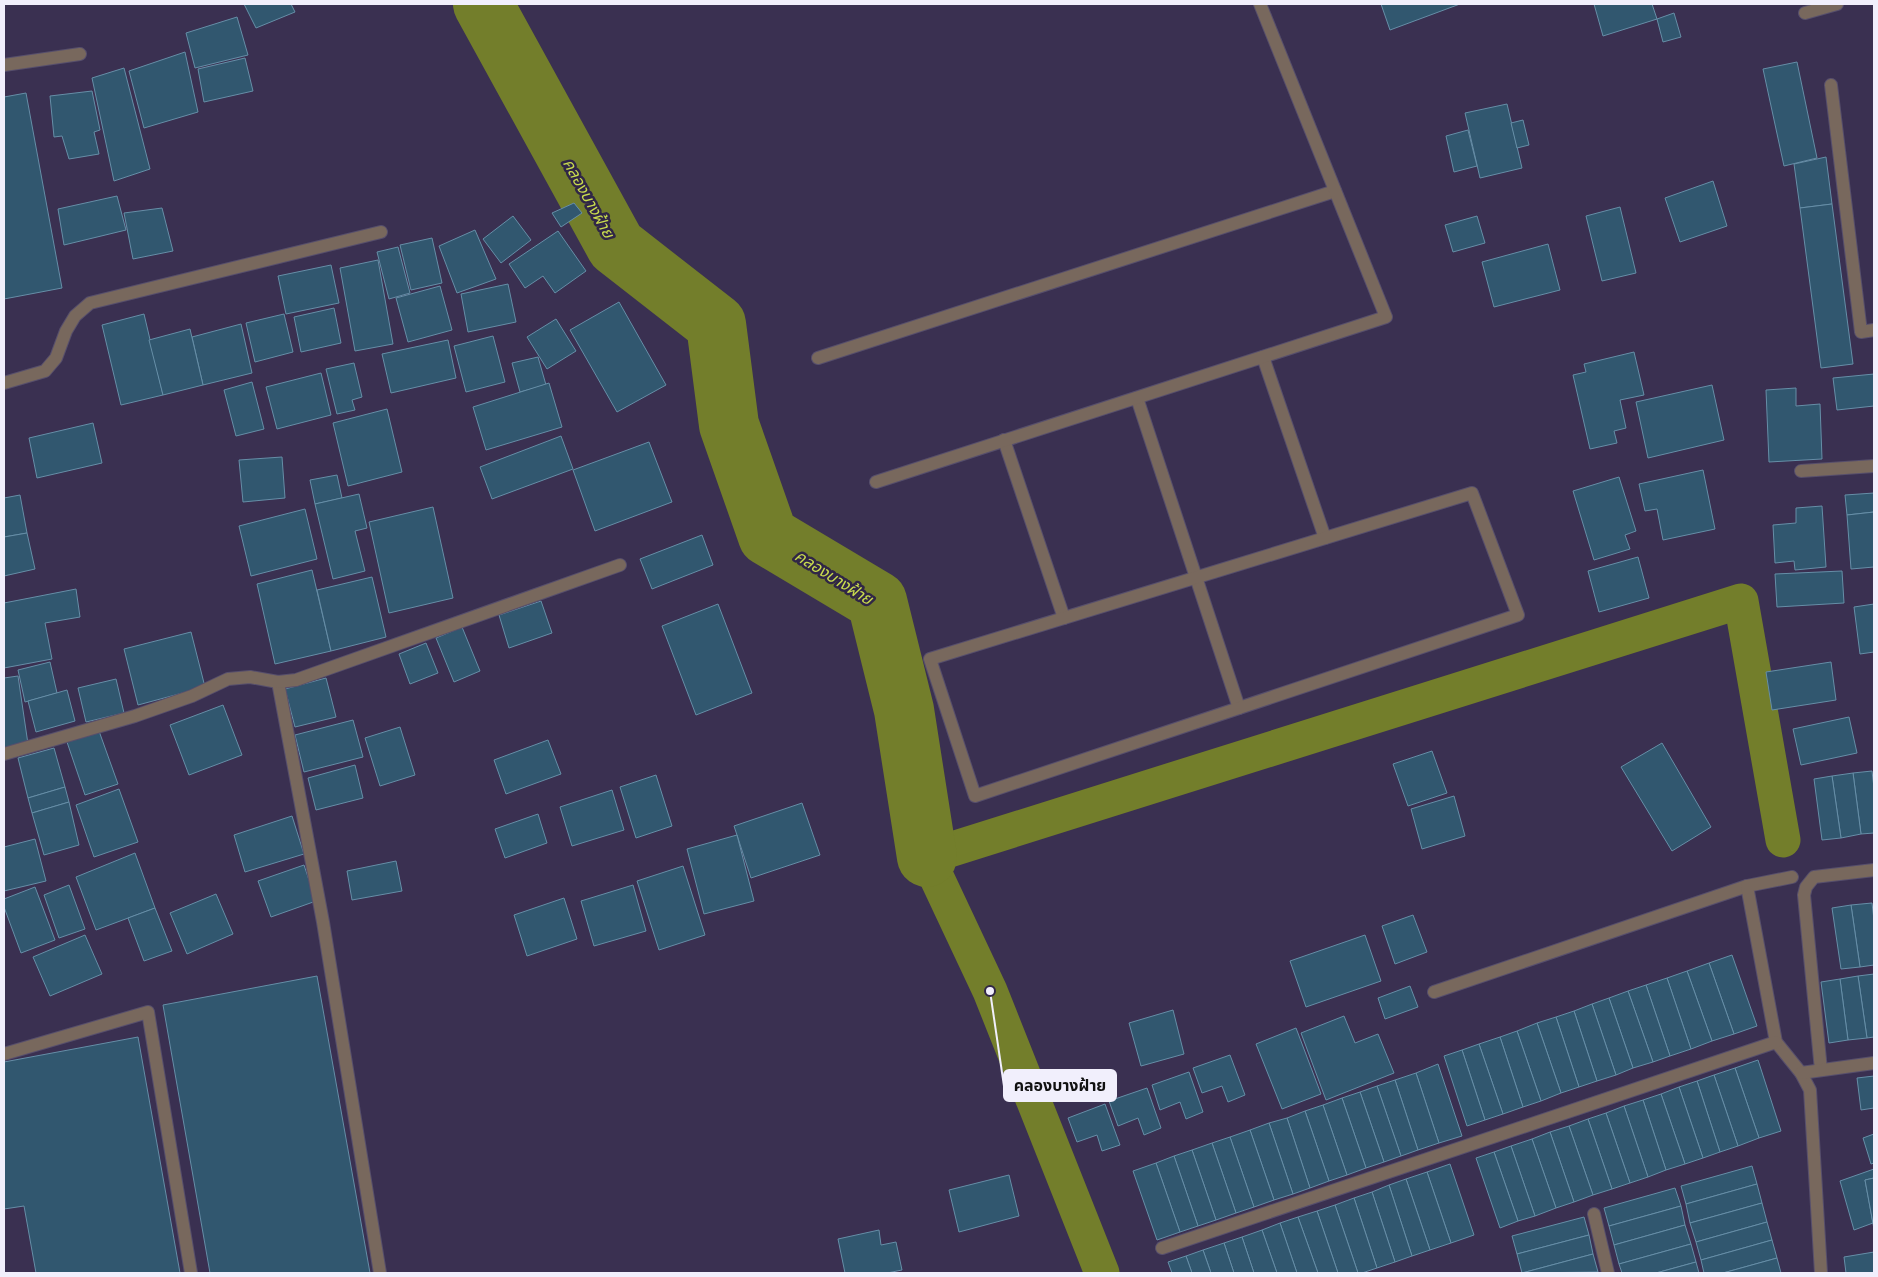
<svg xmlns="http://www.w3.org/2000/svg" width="1878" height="1277" font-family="Georgia,'Noto Sans Thai',serif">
  <rect width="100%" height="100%" fill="#3a3051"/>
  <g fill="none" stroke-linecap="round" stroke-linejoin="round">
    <path stroke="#737e2b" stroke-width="35" d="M1102 1273 990 991 927 857 1741 601 1783 840"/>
    <path stroke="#737e2b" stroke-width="60" d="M483 4 616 246 716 324 729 425 768 536 877 601 904 710 927 857"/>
  </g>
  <g fill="#31576f" stroke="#668ea7">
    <path d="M244 4H291L295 12 256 28Z"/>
    <path d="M1381 4H1460L1390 30Z"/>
    <path d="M1594 4H1652L1657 19 1603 36Z"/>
    <path d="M1674 13 1681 37 1663 42 1657 19Z"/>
    <path d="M237 17 248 55 195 68 186 33Z"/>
    <path d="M185 52 198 112 144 128 129 71Z"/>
    <path d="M245 58 253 91 204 102 198 69Z"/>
    <path d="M1797 62 1817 158 1784 166 1763 69Z"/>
    <path d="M124 68 150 169 114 181 92 78Z"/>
    <path d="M92 91 100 130 94 132 99 154 69 159 62 136 54 137 50 96Z"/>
    <path d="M26 93 62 288 4 299V97Z"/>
    <path d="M1507 104 1522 168 1480 178 1465 113Z"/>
    <path d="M1523 120 1529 145 1517 148 1511 123Z"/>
    <path d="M1468 130 1477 166 1454 172 1446 136Z"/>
    <path d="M1826 157 1832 204 1800 208 1794 164Z"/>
    <path d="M1713 181 1727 226 1680 242 1665 198Z"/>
    <path d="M117 196 126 230 64 245 58 209Z"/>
    <path d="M574 203 582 213 561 227 552 213Z"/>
    <path d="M1832 204 1853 364 1821 368 1800 208Z"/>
    <path d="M1620 207 1636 273 1602 281 1586 216Z"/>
    <path d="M162 208 173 251 133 259 124 213Z"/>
    <path d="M513 216 531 240 501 263 483 239Z"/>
    <path d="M1477 216 1485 243 1453 252 1445 225Z"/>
    <path d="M475 230 496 279 457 293 439 246Z"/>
    <path d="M558 231 586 271 555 293 543 276 525 288 509 264Z"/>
    <path d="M432 238 442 283 411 290 400 245Z"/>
    <path d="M1548 244 1560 290 1494 307 1482 262Z"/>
    <path d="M398 247 410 293 389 299 377 252Z"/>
    <path d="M378 260 393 344 355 351 340 268Z"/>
    <path d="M331 265 339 303 286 314 278 276Z"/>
    <path d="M508 284 516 322 468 332 461 294Z"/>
    <path d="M440 286 452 330 408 342 396 298Z"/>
    <path d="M619 302 666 385 617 412 570 330Z"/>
    <path d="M334 308 341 343 301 352 294 317Z"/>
    <path d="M144 314 163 395 121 405 102 325Z"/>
    <path d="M284 314 293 352 255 362 246 323Z"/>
    <path d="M556 319 576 351 547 369 527 337Z"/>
    <path d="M241 324 252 373 203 385 192 337Z"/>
    <path d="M190 329 203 385 163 395 149 340Z"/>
    <path d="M493 336 505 382 466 392 454 346Z"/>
    <path d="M448 340 456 378 391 393 382 354Z"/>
    <path d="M1634 352 1644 395 1620 400 1626 428 1614 431 1617 443 1590 449 1573 375 1586 372 1584 364Z"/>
    <path d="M538 357 546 385 520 392 512 363Z"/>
    <path d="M354 363 362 397 352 400 355 410 337 414 326 369Z"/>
    <path d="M321 373 331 415 277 429 266 387Z"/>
    <path d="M1874 374V406L1837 410 1833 378Z"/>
    <path d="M252 382 264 429 236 436 224 390Z"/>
    <path d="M549 383 562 427 486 450 473 407Z"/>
    <path d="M1712 385 1724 440 1648 458 1636 402Z"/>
    <path d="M1796 388V406L1820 404 1822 459 1769 462 1766 390Z"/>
    <path d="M387 409 402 472 348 486 333 423Z"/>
    <path d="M93 423 102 463 37 478 29 438Z"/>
    <path d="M561 436 573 469 492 499 480 467Z"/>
    <path d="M649 442 672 502 595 531 573 470Z"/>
    <path d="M282 457 285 498 243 502 239 460Z"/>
    <path d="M1703 470 1715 529 1663 540 1657 509 1645 511 1639 484Z"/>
    <path d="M337 475 342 498 315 504 310 480Z"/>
    <path d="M1619 477 1636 531 1625 535 1630 549 1594 560 1573 491Z"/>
    <path d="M1874 493V512L1847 515 1845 495Z"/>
    <path d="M359 494 367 528 355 531 365 571 333 579 315 504Z"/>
    <path d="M20 495 27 533 4 537V498Z"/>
    <path d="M1822 506 1826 567 1795 570 1794 561 1775 563 1773 525 1796 523V508Z"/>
    <path d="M433 507 453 598 389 613 369 522Z"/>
    <path d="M305 509 317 559 251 576 239 526Z"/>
    <path d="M1874 512V567L1851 569 1847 515Z"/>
    <path d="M27 533 35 569 4 576V537Z"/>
    <path d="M702 535 713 565 652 589 640 559Z"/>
    <path d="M1638 557 1649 598 1599 612 1588 571Z"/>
    <path d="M312 570 331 651 275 664 257 584Z"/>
    <path d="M1842 571 1844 603 1777 607 1775 574Z"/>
    <path d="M372 577 386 637 331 651 317 590Z"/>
    <path d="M76 589 80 617 45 623 52 659 4 668V603Z"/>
    <path d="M541 601 552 633 509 648 499 615Z"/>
    <path d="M718 604 752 693 696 715 662 626Z"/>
    <path d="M1874 604V652L1860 654 1854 607Z"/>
    <path d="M462 627 480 671 454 682 436 638Z"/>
    <path d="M191 632 205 687 138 705 124 649Z"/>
    <path d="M426 643 438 673 410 684 399 654Z"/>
    <path d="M50 662 57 693 25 702 18 670Z"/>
    <path d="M1831 662 1836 700 1772 710 1766 672Z"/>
    <path d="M18 676 28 744 4 748V678Z"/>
    <path d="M326 678 336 717 295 727 285 689Z"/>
    <path d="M116 679 124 713 86 722 78 688Z"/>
    <path d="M67 690 75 721 36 732 28 701Z"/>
    <path d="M223 705 242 755 189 775 170 725Z"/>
    <path d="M1849 717 1857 753 1801 765 1793 729Z"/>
    <path d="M353 720 363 757 304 772 295 735Z"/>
    <path d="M400 727 415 775 380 786 365 738Z"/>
    <path d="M99 731 118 784 85 795 67 742Z"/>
    <path d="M548 740 561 774 506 794 494 760Z"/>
    <path d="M1662 743 1711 827 1672 851 1621 767Z"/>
    <path d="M54 748 65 787 28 798 18 758Z"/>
    <path d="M1432 751 1447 793 1408 806 1393 764Z"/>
    <path d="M355 765 363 798 316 810 308 778Z"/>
    <path d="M1872 771 1874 788V833L1861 834 1853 773Z"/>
    <path d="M1853 773 1861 834 1841 838 1832 776Z"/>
    <path d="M656 775 672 826 636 838 620 787Z"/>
    <path d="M1832 776 1841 838 1822 840 1814 779Z"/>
    <path d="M65 787 69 802 32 813 28 798Z"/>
    <path d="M119 789 138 842 94 857 76 805Z"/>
    <path d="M612 790 624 830 572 846 560 807Z"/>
    <path d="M1454 796 1465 836 1422 849 1411 809Z"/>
    <path d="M69 802 79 845 44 855 32 813Z"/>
    <path d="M802 803 820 855 751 878 734 826Z"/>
    <path d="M538 814 547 843 505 858 495 829Z"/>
    <path d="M292 816 304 854 245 872 234 835Z"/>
    <path d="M737 835 754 901 704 914 687 849Z"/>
    <path d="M35 839 46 881 4 891V847Z"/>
    <path d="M135 853 155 908 96 930 76 877Z"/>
    <path d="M396 861 402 891 352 900 347 871Z"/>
    <path d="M304 865 316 901 271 917 258 881Z"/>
    <path d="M683 866 705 935 659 950 637 881Z"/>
    <path d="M69 885 85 929 59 938 44 895Z"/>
    <path d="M633 885 646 931 594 946 581 901Z"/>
    <path d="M35 887 55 940 21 953 4 907V899Z"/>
    <path d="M216 894 233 934 187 954 170 913Z"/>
    <path d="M564 898 577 939 527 956 514 915Z"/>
    <path d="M1872 903 1874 920V965L1860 967 1851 905Z"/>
    <path d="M1851 905 1860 967 1841 969 1832 908Z"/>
    <path d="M155 908 172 951 144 961 128 918Z"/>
    <path d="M1413 915 1427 952 1395 964 1382 926Z"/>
    <path d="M85 935 102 974 50 996 33 957Z"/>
    <path d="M1365 935 1381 981 1306 1007 1290 961Z"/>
    <path d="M1732 955 1757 1026 1734 1034 1709 963Z"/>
    <path d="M1709 963 1734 1034 1712 1041 1687 971Z"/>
    <path d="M1687 971 1712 1041 1691 1049 1667 978Z"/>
    <path d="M1874 974V1037L1867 1038 1858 976Z"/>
    <path d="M317 976 370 1273H210L163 1005Z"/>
    <path d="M1858 976 1867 1038 1848 1040 1840 979Z"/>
    <path d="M1667 978 1691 1049 1670 1056 1646 985Z"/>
    <path d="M1840 979 1848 1040 1829 1043 1821 982Z"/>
    <path d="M1646 985 1670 1056 1653 1062 1628 991Z"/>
    <path d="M1410 986 1418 1007 1385 1019 1378 998Z"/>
    <path d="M1628 991 1653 1062 1633 1068 1609 998Z"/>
    <path d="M1609 998 1633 1068 1616 1075 1592 1004Z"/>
    <path d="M1592 1004 1616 1075 1597 1081 1574 1011Z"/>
    <path d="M1173 1010 1184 1054 1141 1066 1129 1023Z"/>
    <path d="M1574 1011 1597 1081 1579 1087 1556 1017Z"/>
    <path d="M1344 1016 1355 1043 1378 1034 1394 1073 1326 1100 1301 1033Z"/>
    <path d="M1556 1017 1579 1087 1561 1093 1537 1023Z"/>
    <path d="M1537 1023 1561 1093 1541 1101 1517 1031Z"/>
    <path d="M1296 1028 1321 1094 1282 1109 1256 1044Z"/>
    <path d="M1517 1031 1541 1101 1523 1107 1500 1037Z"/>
    <path d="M138 1037 180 1273H36L24 1206 4 1209V1062Z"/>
    <path d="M1500 1037 1523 1107 1503 1114 1479 1044Z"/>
    <path d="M1479 1044 1503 1114 1485 1120 1462 1050Z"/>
    <path d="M1462 1050 1485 1120 1467 1126 1444 1056Z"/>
    <path d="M1230 1055 1245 1095 1228 1102 1222 1086 1202 1093 1193 1068Z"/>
    <path d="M1758 1060 1781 1131 1759 1138 1735 1068Z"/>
    <path d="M1438 1064 1462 1136 1439 1143 1416 1073Z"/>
    <path d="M1735 1068 1759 1138 1738 1146 1714 1075Z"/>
    <path d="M1189 1072 1203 1112 1186 1119 1180 1102 1160 1110 1152 1085Z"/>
    <path d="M1416 1073 1439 1143 1418 1150 1395 1080Z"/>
    <path d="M1714 1075 1738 1146 1720 1152 1697 1081Z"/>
    <path d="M1874 1076V1108L1861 1110 1857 1078Z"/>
    <path d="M1395 1080 1418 1150 1401 1156 1377 1086Z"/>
    <path d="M1697 1081 1720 1152 1703 1158 1679 1087Z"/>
    <path d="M1377 1086 1401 1156 1384 1162 1360 1092Z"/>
    <path d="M1679 1087 1703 1158 1685 1164 1661 1094Z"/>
    <path d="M1147 1088 1161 1128 1144 1135 1138 1118 1118 1126 1109 1101Z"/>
    <path d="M1360 1092 1384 1162 1366 1168 1342 1098Z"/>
    <path d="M1661 1094 1685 1164 1666 1170 1643 1100Z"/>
    <path d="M1342 1098 1366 1168 1347 1175 1323 1105Z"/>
    <path d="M1643 1100 1666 1170 1648 1177 1624 1106Z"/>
    <path d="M1105 1104 1120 1145 1102 1151 1097 1135 1077 1142 1068 1118Z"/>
    <path d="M1323 1105 1347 1175 1329 1181 1305 1111Z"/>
    <path d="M1624 1106 1648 1177 1630 1183 1606 1113Z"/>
    <path d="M1305 1111 1329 1181 1310 1188 1287 1118Z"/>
    <path d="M1606 1113 1630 1183 1612 1189 1588 1119Z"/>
    <path d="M1287 1118 1310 1188 1293 1194 1269 1123Z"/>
    <path d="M1588 1119 1612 1189 1593 1195 1569 1126Z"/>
    <path d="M1269 1123 1293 1194 1274 1200 1250 1130Z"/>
    <path d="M1569 1126 1593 1195 1574 1202 1550 1132Z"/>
    <path d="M1250 1130 1274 1200 1254 1207 1230 1137Z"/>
    <path d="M1550 1132 1574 1202 1556 1208 1532 1139Z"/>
    <path d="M1874 1134V1163L1871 1164 1863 1138Z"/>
    <path d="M1230 1137 1254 1207 1236 1213 1212 1143Z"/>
    <path d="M1532 1139 1556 1208 1535 1216 1511 1146Z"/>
    <path d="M1212 1143 1236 1213 1216 1220 1192 1150Z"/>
    <path d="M1511 1146 1535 1216 1518 1221 1494 1152Z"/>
    <path d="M1192 1150 1216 1220 1198 1226 1174 1156Z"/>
    <path d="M1494 1152 1518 1221 1500 1228 1476 1158Z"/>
    <path d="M1174 1156 1198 1226 1180 1232 1156 1163Z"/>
    <path d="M1156 1163 1180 1232 1157 1240 1133 1171Z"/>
    <path d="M1450 1164 1474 1235 1451 1243 1427 1172Z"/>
    <path d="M1752 1166 1757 1184 1686 1204 1681 1186Z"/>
    <path d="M1874 1169V1178L1865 1180 1873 1223 1854 1230 1840 1181Z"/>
    <path d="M1427 1172 1451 1243 1430 1250 1406 1179Z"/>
    <path d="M1009 1175 1019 1216 959 1232 949 1190Z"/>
    <path d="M1874 1178V1229L1865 1180Z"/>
    <path d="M1406 1179 1430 1250 1412 1256 1389 1185Z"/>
    <path d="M1757 1184 1762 1203 1690 1223 1686 1204Z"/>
    <path d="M1389 1185 1412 1256 1395 1262 1372 1192Z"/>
    <path d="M1675 1188 1681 1206 1609 1226 1604 1208Z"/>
    <path d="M1372 1192 1395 1262 1377 1268 1354 1198Z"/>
    <path d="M1354 1198 1377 1268 1362 1273H1358L1335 1205Z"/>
    <path d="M1762 1203 1767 1222 1696 1242 1690 1223Z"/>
    <path d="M1335 1205 1358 1273H1338L1317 1211Z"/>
    <path d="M1681 1206 1685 1225 1614 1245 1609 1226Z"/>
    <path d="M1317 1211 1338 1273H1318L1298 1217Z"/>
    <path d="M1298 1217 1318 1273H1297L1280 1223Z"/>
    <path d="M1584 1217 1589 1235 1517 1254 1512 1236Z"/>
    <path d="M1767 1222 1772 1240 1701 1260 1696 1242Z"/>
    <path d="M1280 1223 1297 1273H1277L1262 1230Z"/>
    <path d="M1685 1225 1691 1244 1619 1264 1614 1245Z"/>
    <path d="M879 1230 881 1245 896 1242 902 1270 887 1273H845L838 1239Z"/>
    <path d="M1262 1230 1277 1273H1254L1242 1237Z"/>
    <path d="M1589 1235 1593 1254 1522 1273 1517 1254Z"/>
    <path d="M1242 1237 1254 1273H1234L1224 1243Z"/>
    <path d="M1772 1240 1777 1258 1723 1273H1704L1701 1260Z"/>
    <path d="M1224 1243 1234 1273H1211L1203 1250Z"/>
    <path d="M1691 1244 1696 1262 1656 1273H1622L1619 1264Z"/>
    <path d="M1203 1250 1211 1273H1192L1186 1256Z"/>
    <path d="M1874 1252V1273H1846L1844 1257Z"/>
    <path d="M1593 1254 1598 1272 1522 1273Z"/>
    <path d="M1186 1256 1192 1273H1172L1168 1262Z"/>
    <path d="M1777 1258 1781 1273H1723Z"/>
    <path d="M1696 1262 1699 1273H1656Z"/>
  </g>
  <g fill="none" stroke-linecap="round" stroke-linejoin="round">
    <defs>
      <g id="service">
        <path d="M1805 13 1837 4"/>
        <path d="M4 383 45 371 56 358 66 331 75 316 90 303 381 232"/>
        <path d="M1434 992 1747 886"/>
        <path d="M4 1054 148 1012 191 1273"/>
      </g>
      <g id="minor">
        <path d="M4 65 80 54"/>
        <path d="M1831 85 1861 332 1874 330"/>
        <path d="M1263 357 1325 538"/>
        <path d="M818 358 1335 191"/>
        <path d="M1137 398 1239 708"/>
        <path d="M1004 440 1064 618"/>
        <path d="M1801 471 1874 466"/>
        <path d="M876 482 1386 317 1260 4"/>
        <path d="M1472 493 1518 615 975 796 930 659Z"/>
        <path d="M278 682 323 922 380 1273"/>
        <path d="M4 754 135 716 192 696 228 679 250 677 278 682 296 680 620 565"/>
        <path d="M1792 877 1747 886 1776 1042 1801 1073 1810 1090 1821 1273"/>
        <path d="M1821 1070 1804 895 1806 887 1814 877 1874 870"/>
        <path d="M1801 1073 1874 1063"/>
        <path d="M1594 1214 1608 1273"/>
        <path d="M1162 1248 1776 1042"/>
      </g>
    </defs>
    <use href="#service" stroke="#574f6c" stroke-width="14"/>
    <use href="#minor" stroke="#574f6c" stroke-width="14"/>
    <use href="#service" stroke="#78685d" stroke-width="12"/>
    <use href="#minor" stroke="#78685d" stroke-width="12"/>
  </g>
  <g text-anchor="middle" stroke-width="5" stroke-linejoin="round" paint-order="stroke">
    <g font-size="16" font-style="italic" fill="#c9dc4e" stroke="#302646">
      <text transform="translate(589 198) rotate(61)" y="6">คลองบางฝ้าย</text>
      <text transform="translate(834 577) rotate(32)" y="6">คลองบางฝ้าย</text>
    </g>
  </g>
  <path fill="none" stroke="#f1effc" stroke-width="2" d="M990 991L1004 1086"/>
  <circle fill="#f1effc" stroke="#302646" stroke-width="2" cx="990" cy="991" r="5"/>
  <rect fill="#f1effc" stroke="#f1effc" stroke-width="2" x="1004" y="1070" width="112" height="31" rx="5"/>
  <g font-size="16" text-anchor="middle" font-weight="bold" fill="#111">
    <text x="1060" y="1091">คลองบางฝ้าย</text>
  </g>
  <rect width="1878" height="1277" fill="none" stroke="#f1effc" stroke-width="10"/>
</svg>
